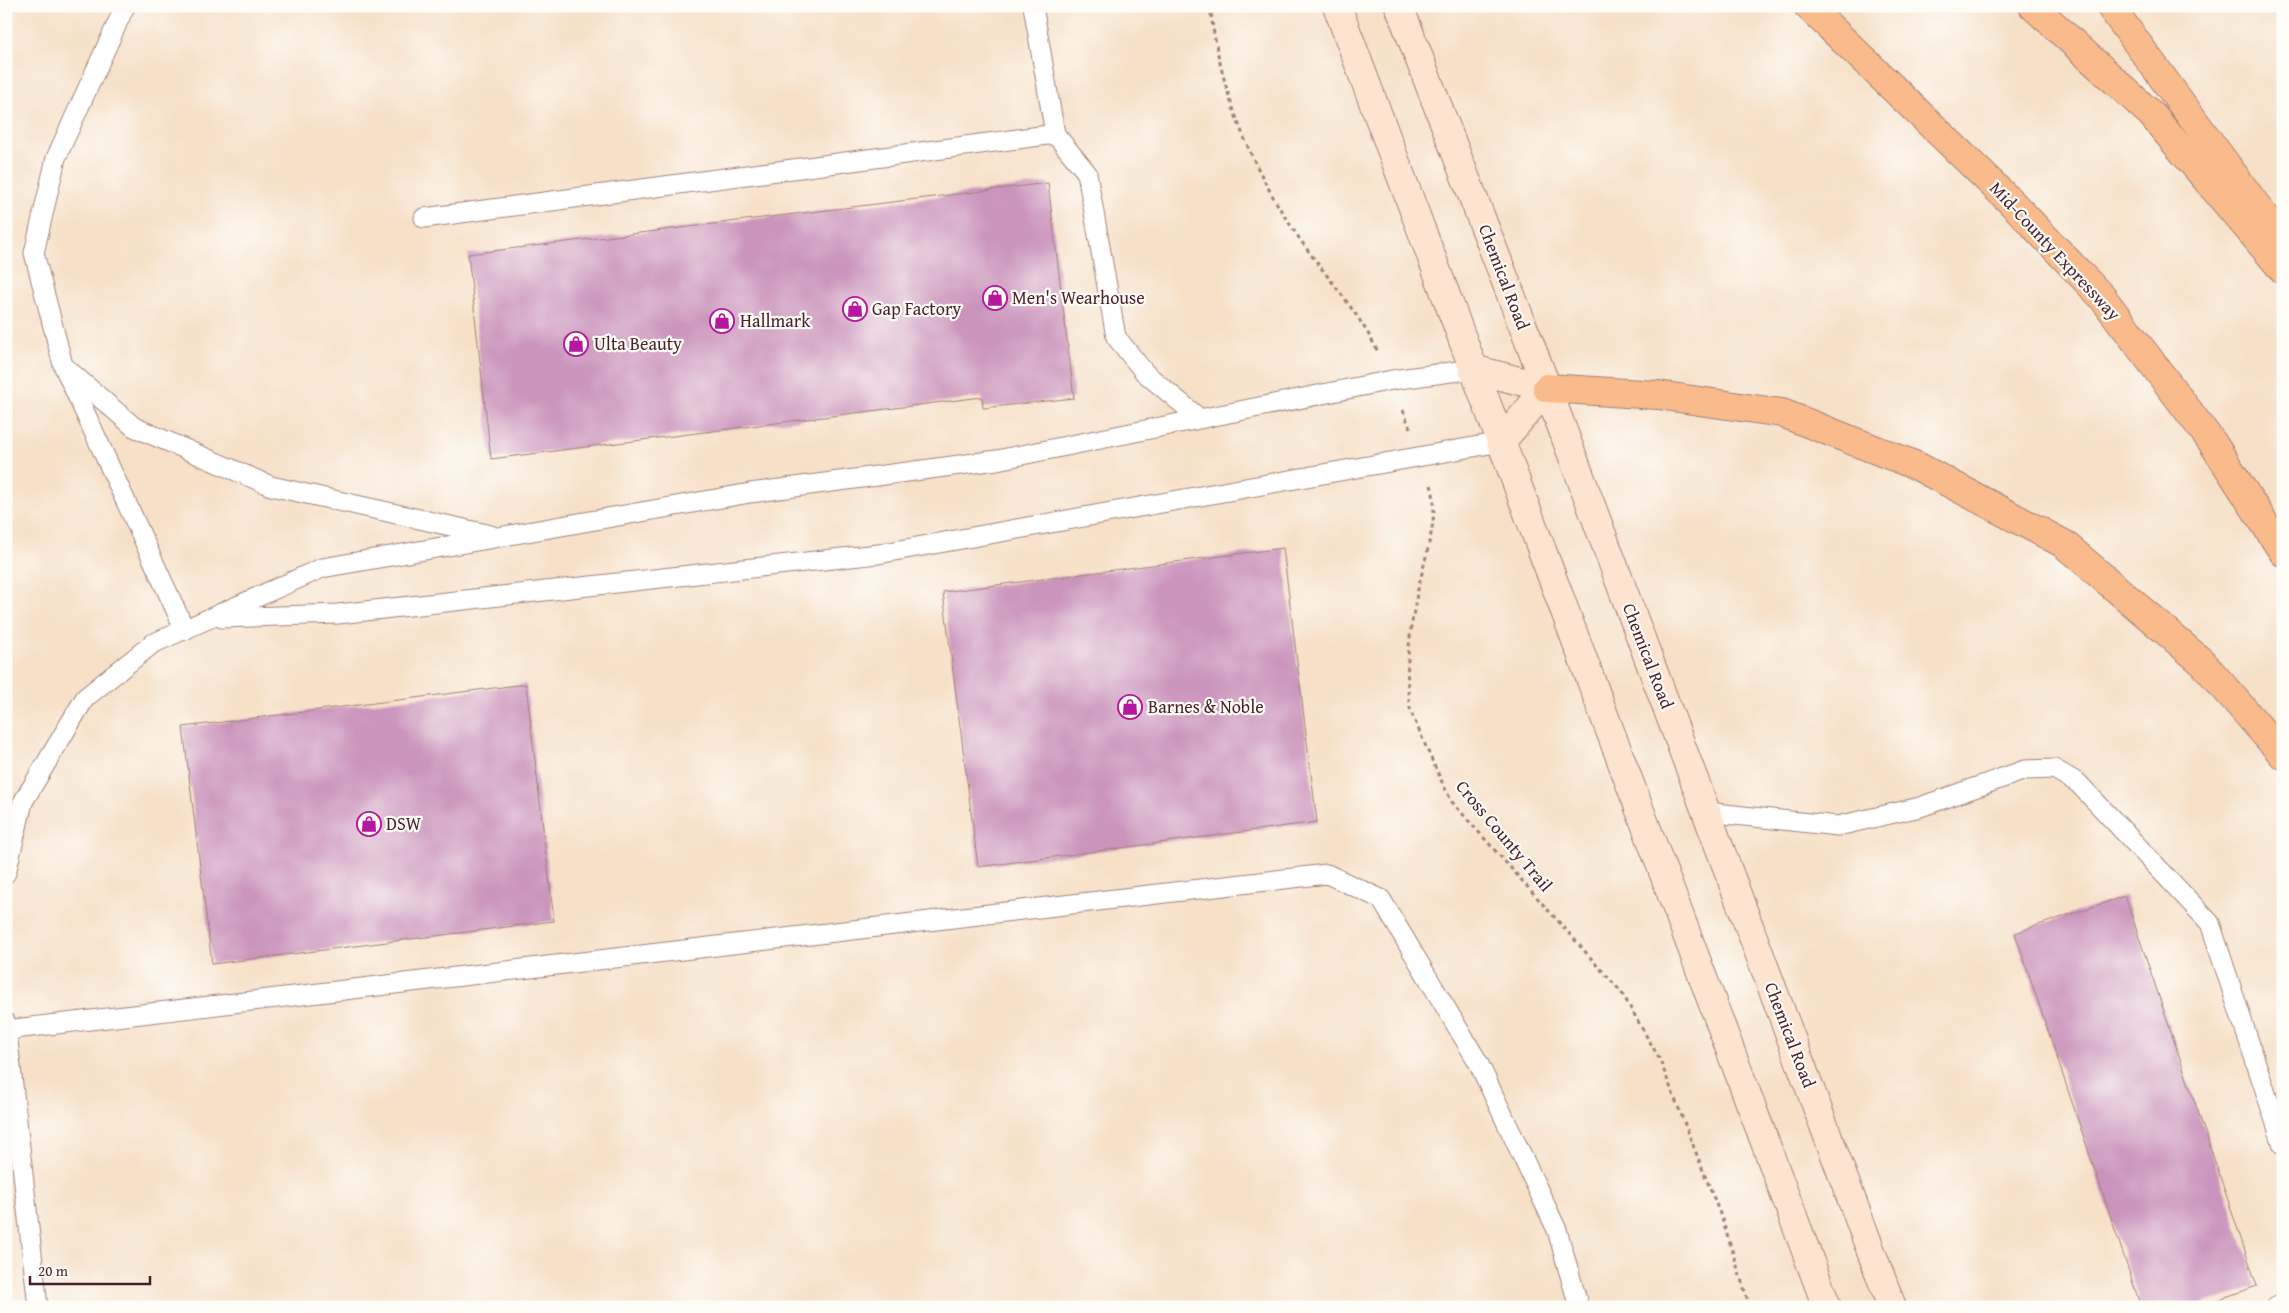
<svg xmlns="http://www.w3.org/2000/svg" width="2289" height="1313" font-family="'Gentium Book Plus',serif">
  <rect width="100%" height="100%" fill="#fdfcf7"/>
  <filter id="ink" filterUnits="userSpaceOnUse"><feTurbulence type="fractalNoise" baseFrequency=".02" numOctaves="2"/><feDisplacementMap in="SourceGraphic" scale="10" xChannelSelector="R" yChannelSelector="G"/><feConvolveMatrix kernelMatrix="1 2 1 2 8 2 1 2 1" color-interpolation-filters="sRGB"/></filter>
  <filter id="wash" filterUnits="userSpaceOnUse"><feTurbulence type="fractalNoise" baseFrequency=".0096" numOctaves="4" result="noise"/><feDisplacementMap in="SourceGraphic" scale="20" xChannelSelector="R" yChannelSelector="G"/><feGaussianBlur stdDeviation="1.12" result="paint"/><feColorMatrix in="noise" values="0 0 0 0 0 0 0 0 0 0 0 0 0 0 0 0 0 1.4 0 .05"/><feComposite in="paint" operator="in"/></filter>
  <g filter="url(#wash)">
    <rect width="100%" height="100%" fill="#f6e0c7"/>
    <g id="blocks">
      <g fill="#cb94bc">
        <path d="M1048 183 1074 398 983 408 982 397 491 459 468 254Z"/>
        <path d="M1283 548 1317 822 978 867 943 592Z"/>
        <path d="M526 684 554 921 212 964 183 727Z"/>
        <path d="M2125 896 2257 1286 2197 1307H2141L2015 933Z"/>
      </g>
    </g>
  </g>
  <g filter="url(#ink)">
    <use href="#blocks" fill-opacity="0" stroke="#a08079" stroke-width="1"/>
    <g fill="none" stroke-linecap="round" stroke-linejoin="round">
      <defs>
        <g id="lane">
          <path d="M125 6 56 158 34 253 63 365 185 630"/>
          <path d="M1055 134 1087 173 1116 337 1145 373 1199 418"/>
          <path d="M424 218 1055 134 1033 6"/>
          <path d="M67 369 134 427 271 486 491 535"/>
          <path d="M222 618 338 614 878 554 1501 442"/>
          <path d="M1706 812 1838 826 1920 807 2025 770 2054 769 2078 783 2210 923 2283 1145"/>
          <path d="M6 873 23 802 85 698 152 644 322 568 750 493 997 460 1392 380 1473 369"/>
          <path d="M6 1023 38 1307"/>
          <path d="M6 1030 1327 874 1381 899 1478 1062 1557 1230 1579 1307"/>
          <path d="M2275 1307 2283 1304"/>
        </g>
        <g id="secondary">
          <path d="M1337 6 1827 1307"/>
          <path d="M1399 6 1547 388 1892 1307"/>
          <path d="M1473 369 1547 388"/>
          <path d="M1501 442 1547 388"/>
        </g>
        <g id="highway">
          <path d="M1808 6 2014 205 2102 297 2212 442 2283 552"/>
          <path d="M2033 6 2151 114 2283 270"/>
          <path d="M2110 6 2283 242"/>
          <path d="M1547 388 1658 395 1782 413 1917 466 2064 544 2203 663 2283 755"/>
        </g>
      </defs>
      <use href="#lane" stroke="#a08079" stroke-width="21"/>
      <use href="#secondary" stroke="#a08079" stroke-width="30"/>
      <use href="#highway" stroke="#a08079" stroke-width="30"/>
      <g stroke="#a08079" stroke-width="3" stroke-dasharray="4 4" stroke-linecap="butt">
        <path d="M1210 6C1220 93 1253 174 1304 245 1330 281 1359 313 1378 352"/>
        <path d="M1403 410 1410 428"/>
        <path d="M1431 485C1441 514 1423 564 1417 594 1410 630 1404 671 1410 708 1412 716 1417 725 1420 733 1430 756 1440 779 1452 802L1622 993 1659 1058 1722 1219 1750 1307"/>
      </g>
      <use href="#lane" stroke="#fff" stroke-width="19"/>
      <use href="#secondary" stroke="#fde4d1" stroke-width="28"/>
      <use href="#highway" stroke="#fabb8c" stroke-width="28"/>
    </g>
  </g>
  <defs>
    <symbol id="shop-ring" viewBox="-11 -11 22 22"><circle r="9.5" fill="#fdfcf7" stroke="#b5179e" stroke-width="1.5"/><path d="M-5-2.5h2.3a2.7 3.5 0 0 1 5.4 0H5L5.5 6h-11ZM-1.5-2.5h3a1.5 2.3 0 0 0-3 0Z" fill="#b5179e"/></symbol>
  </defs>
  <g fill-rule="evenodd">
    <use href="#shop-ring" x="981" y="284" width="28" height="28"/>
    <use href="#shop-ring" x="841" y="295" width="28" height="28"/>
    <use href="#shop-ring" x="708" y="307" width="28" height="28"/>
    <use href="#shop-ring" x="562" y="330" width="28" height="28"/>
    <use href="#shop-ring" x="1116" y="693" width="28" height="28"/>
    <use href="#shop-ring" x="355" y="810" width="28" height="28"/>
  </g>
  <g text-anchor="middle" stroke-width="4.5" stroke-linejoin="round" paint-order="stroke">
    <g font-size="18" fill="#4a1f2b" stroke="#fdfcf7">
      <text transform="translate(2055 251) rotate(47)" y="6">Mid-County Expressway</text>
      <text transform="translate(1504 277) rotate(69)" y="6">Chemical Road</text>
      <text transform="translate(1648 656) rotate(69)" y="6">Chemical Road</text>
      <text transform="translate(1504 836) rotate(50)" y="6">Cross County Trail</text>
      <text transform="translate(1790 1035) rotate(69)" y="6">Chemical Road</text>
    </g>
    <g font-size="18" fill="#4a1f2b" stroke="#fdfcf7" text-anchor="start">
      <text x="1012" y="304">Men's Wearhouse</text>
      <text x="872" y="315">Gap Factory</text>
      <text x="740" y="327">Hallmark</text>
      <text x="594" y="350">Ulta Beauty</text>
      <text x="1148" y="713">Barnes &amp; Noble</text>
      <text x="386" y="830">DSW</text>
    </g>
  </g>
  <rect width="2289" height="1313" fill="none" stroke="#fdfcf7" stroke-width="25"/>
  <path d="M30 1276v8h120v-8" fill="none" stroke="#4a1f2b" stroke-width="2.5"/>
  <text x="38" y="1276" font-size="15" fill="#4a1f2b" stroke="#fdfcf7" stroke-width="4" paint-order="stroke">20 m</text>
</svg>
